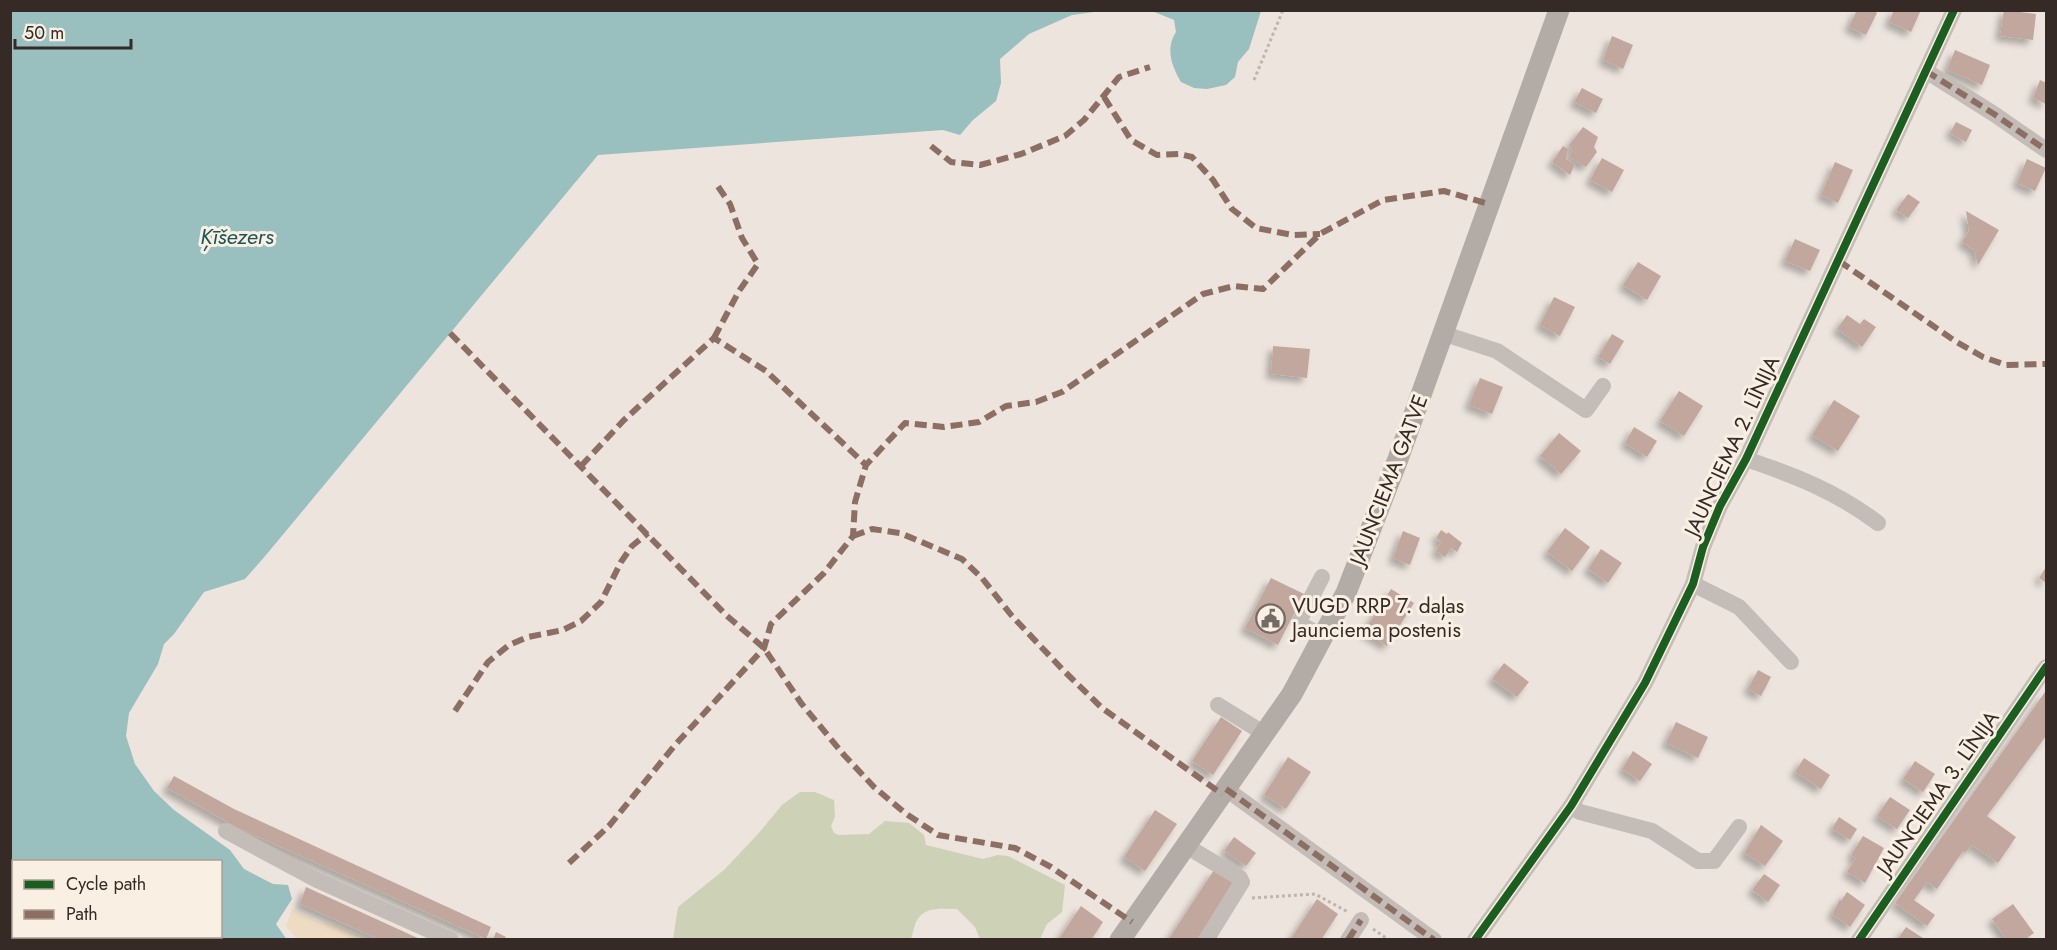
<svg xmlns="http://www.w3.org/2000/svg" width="2057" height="950" font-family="Jost,sans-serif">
  <defs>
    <filter id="shadow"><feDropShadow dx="-5" dy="5" stdDeviation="3" flood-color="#0004"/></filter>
  </defs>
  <rect width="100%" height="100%" fill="#ece4dd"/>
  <path fill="#cdd1b6" d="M800 792H815L834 800 835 817 831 826 834 833 839 835 869 834 885 821 909 823 924 835 926 845 983 859 998 855 1008 856 1065 885 1062 912 1047 924 1040 939H980L975 927 957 909C943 909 925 906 917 920 914 925 913 934 911 939H673L678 907 724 870 758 834 782 805Z"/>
  <path fill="#eedcc2" d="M292 909 317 921 331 924 368 939H297L286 926Z"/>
  <g fill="#99bfbe" fill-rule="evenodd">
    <path d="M10 11 11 10 1101 11 1072 15 1029 34 1000 59 1001 83 996 101 973 120 960 135 943 130 598 155 266 555 245 579 204 592 174 634 164 644 158 664 129 713 126 736 135 764 154 791 174 810 230 850 244 869 273 884 288 885 292 899 276 924 287 940 11 939ZM14 862H220V936H14Z"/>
    <path d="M1152 11 1261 10V11L1249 49 1238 62 1235 77 1226 85 1207 89 1194 88 1181 82C1172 66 1165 49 1176 32L1174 20Z"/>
  </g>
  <g fill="#c1a79e" filter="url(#shadow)">
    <path d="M1857 10H1873L1877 13 1866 35 1849 27Z"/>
    <path d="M1894 10H1921L1911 32 1889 22Z"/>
    <path d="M2004 10 2036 14 2033 40 2000 36Z"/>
    <path d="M1612 36 1633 45 1623 69 1603 60Z"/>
    <path d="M1955 50 1990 65 1982 85 1947 70Z"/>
    <path d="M2040 80 2046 83V104L2033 98Z"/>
    <path d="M1582 88 1603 99 1596 113 1574 102Z"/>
    <path d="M1956 122 1972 130 1966 142 1950 133Z"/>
    <path d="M1583 127 1598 137 1594 147 1597 152 1586 167 1569 157 1572 150 1569 145Z"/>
    <path d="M1563 146 1568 149 1566 159 1575 164 1570 175 1552 162Z"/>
    <path d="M1602 158 1624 170 1612 192 1590 180Z"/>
    <path d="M2027 159 2046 168 2035 191 2017 183Z"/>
    <path d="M1835 162 1853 170 1838 203 1821 195Z"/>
    <path d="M1908 194 1920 202 1908 218 1896 210Z"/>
    <path d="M1966 211 1999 230 1978 265 1974 250 1962 242 1969 231Z"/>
    <path d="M1795 239 1820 250 1810 271 1785 261Z"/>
    <path d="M1638 262 1661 276 1647 300 1623 285Z"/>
    <path d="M1554 297 1575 307 1560 336 1540 325Z"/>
    <path d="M1847 315 1860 324 1864 319 1876 327 1862 347 1837 329Z"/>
    <path d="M1612 334 1624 341 1610 364 1598 357Z"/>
    <path d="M1273 346 1310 349 1307 378 1271 374Z"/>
    <path d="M1480 378 1503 387 1492 414 1469 405Z"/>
    <path d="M1679 391 1703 406 1684 436 1660 421Z"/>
    <path d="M1834 400 1860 416 1838 451 1812 435Z"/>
    <path d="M1634 427 1657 441 1647 457 1625 443Z"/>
    <path d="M1559 433 1581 451 1561 474 1540 456Z"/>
    <path d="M1565 528 1590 547 1572 571 1547 552Z"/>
    <path d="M1441 530 1447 534 1448 532 1462 543 1457 552 1451 548 1445 557 1436 551 1441 542 1436 538Z"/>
    <path d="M1403 531 1420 538 1410 565 1393 558Z"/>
    <path d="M1601 549 1622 563 1608 583 1588 569Z"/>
    <path d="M2046 567V583L2039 578Z"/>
    <path d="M1271 578 1304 594 1278 645 1245 628Z"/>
    <path d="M1391 589 1414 603 1387 646 1364 631Z"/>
    <path d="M1504 663 1529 682 1517 697 1492 679Z"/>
    <path d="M1758 670 1771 677 1761 696 1748 689Z"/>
    <path d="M2045 692 2046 693V736L1987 816 2016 837 1998 863 1972 845 1965 853 1963 851 1937 889 1927 882 1914 900 1935 915 1927 926 1895 903Z"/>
    <path d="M1221 717 1242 731 1213 775 1192 761Z"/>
    <path d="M1676 722 1708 737 1698 758 1666 743Z"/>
    <path d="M1633 751 1652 764 1640 781 1622 769Z"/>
    <path d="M1288 757 1311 772 1286 809 1264 795Z"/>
    <path d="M1804 758 1830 775 1821 789 1795 772Z"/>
    <path d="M1915 761 1935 774 1923 792 1903 779Z"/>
    <path d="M174 776 234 809 491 927 486 939 236 827 167 788Z"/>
    <path d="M1890 797 1910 810 1897 829 1877 816Z"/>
    <path d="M1155 810 1177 824 1145 871 1124 857Z"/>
    <path d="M1839 817 1857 829 1850 840 1832 829Z"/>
    <path d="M1761 825 1783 841 1765 866 1744 853Z"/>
    <path d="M1863 836 1884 848 1865 883 1847 872 1856 858 1851 855Z"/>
    <path d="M1234 837 1256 853 1246 866 1224 851Z"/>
    <path d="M1214 870 1235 884 1198 940H1168Z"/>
    <path d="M1764 874 1780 885 1768 902 1752 890Z"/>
    <path d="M306 887 422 940H380L323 914 300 904Z"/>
    <path d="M1847 892 1865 905 1850 927 1832 914 1840 899 1841 901Z"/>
    <path d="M1317 899 1338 914 1321 940H1290Z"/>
    <path d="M2013 904 2034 933 2027 938 2028 940H2007L1992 919Z"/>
    <path d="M1081 906 1103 922 1091 940H1058Z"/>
    <path d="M1906 927 1926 940H1897Z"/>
    <path d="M496 932 506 937 504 940H493Z"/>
  </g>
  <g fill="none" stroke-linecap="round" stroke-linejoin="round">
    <g stroke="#bdb5af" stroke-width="3" stroke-dasharray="3 3" stroke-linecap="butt">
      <path d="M1254 80 1283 10"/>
      <path d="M1252 898 1315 894 1348 912"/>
      <path d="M1373 929 1389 940"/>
    </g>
    <g stroke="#c4bcb7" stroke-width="16">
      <path d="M1926 71 1994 114 2046 150"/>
      <path d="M1444 331 1454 337 1497 351 1586 410 1603 386"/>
      <path d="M1746 459C1796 476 1835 491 1878 523"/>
      <path d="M1322 577 1298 623 1324 637"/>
      <path d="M1693 584 1739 607 1791 662"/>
      <path d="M1218 705 1265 734"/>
      <path d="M1226 789 1434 940"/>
      <path d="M1571 806 1580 812 1652 831 1698 861H1714L1739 827"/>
      <path d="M226 831 317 880 451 940"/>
      <path d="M1186 846 1240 878 1242 882 1206 940"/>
      <path d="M1348 940 1361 920"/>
      <path d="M1475 940 1571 806 1645 683 1693 584 1703 547 1720 506 1746 459 1954 10"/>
      <path d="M1859 940 2046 667"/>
    </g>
    <path stroke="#b3aba6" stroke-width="21" d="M1120 940 1292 694 1346 593 1398 459 1559 10"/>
    <g stroke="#8d6e63" stroke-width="6" stroke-dasharray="12 6" stroke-linecap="butt">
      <path d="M1926 71 1994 114 2046 150"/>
      <path d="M1104 97 1131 140 1157 155 1179 154 1192 157 1213 180 1232 209 1256 228 1293 235 1320 234"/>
      <path d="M931 146 951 162 980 165 1021 154 1065 136 1084 120 1119 77 1150 67"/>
      <path d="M1839 261 1955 341 1983 357 2006 365 2045 364"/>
      <path d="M450 333 726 615 764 648 801 703 844 755 874 787 905 813 938 835 1015 848 1051 867 1132 922"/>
      <path d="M714 338 739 291 758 264 742 238 730 204 717 185"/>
      <path d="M581 466 624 420 714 338 766 371 866 465"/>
      <path d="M853 536 872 529 900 533 962 559 982 578 1012 616 1063 670 1102 708 1222 794"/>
      <path d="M455 711 488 662 509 645 528 637 563 630 581 621 601 602 621 562 632 546 648 533"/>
      <path d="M1226 789 1434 940"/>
      <path d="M569 863 609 826 675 745 764 648 771 624 824 573 853 536 855 502 866 465 905 423 944 427 979 422 1006 406 1036 402 1062 392 1203 294 1234 286 1263 289 1320 234 1383 200 1444 191 1489 204"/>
      <path d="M1348 940 1361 920"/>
    </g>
    <defs>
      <g id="cycleway">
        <path d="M1475 940 1571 806 1645 683 1693 584 1703 547 1720 506 1746 459 1954 10"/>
        <path d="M1859 940 2046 667"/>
      </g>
    </defs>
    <use href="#cycleway" stroke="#faefe3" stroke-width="11"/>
    <use href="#cycleway" stroke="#1b5e20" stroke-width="8"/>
  </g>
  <defs>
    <symbol id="civic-ring" viewBox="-11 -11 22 22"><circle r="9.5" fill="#faefe3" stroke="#756b65" stroke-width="1.5"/><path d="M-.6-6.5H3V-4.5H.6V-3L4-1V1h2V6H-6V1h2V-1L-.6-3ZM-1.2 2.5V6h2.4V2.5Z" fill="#756b65"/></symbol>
  </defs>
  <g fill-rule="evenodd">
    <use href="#civic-ring" x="1254" y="602" width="33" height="33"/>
  </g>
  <g text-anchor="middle" stroke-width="6" stroke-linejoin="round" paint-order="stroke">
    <g font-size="21" fill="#352a25" stroke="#faefe3">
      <text transform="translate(1732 446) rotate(-65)" y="7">JAUNCIEMA 2. LĪNIJA</text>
      <text transform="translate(1389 480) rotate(-69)" y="7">JAUNCIEMA GATVE</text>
      <text transform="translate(1938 793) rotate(-55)" y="7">JAUNCIEMA 3. LĪNIJA</text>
    </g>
    <g font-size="21" fill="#352a25" stroke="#faefe3" text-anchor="start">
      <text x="1292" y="613">VUGD RRP 7. daļas<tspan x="1292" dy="24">Jaunciema postenis</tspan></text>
    </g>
    <g font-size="22" font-style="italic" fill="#1a5557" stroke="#faefe3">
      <text x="237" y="244">Ķīšezers</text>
    </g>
  </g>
  <rect width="2057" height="950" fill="none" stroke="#352a25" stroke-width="24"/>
  <rect x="12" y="860" width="210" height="78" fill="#faefe3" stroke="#aba097" stroke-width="1.5"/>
  <rect x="24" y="880" width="30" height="9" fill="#1b5e20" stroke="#aba097" stroke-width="1.5"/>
  <text x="66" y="890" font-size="18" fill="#352a25">Cycle path</text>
  <rect x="24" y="910" width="30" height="9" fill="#8d6e63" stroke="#aba097" stroke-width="1.5"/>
  <text x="66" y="920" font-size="18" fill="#352a25">Path</text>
  <path d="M15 39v9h116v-9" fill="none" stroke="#352a25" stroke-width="3"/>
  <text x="24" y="39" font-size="18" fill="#352a25" stroke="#faefe3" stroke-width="4.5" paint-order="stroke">50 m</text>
</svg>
